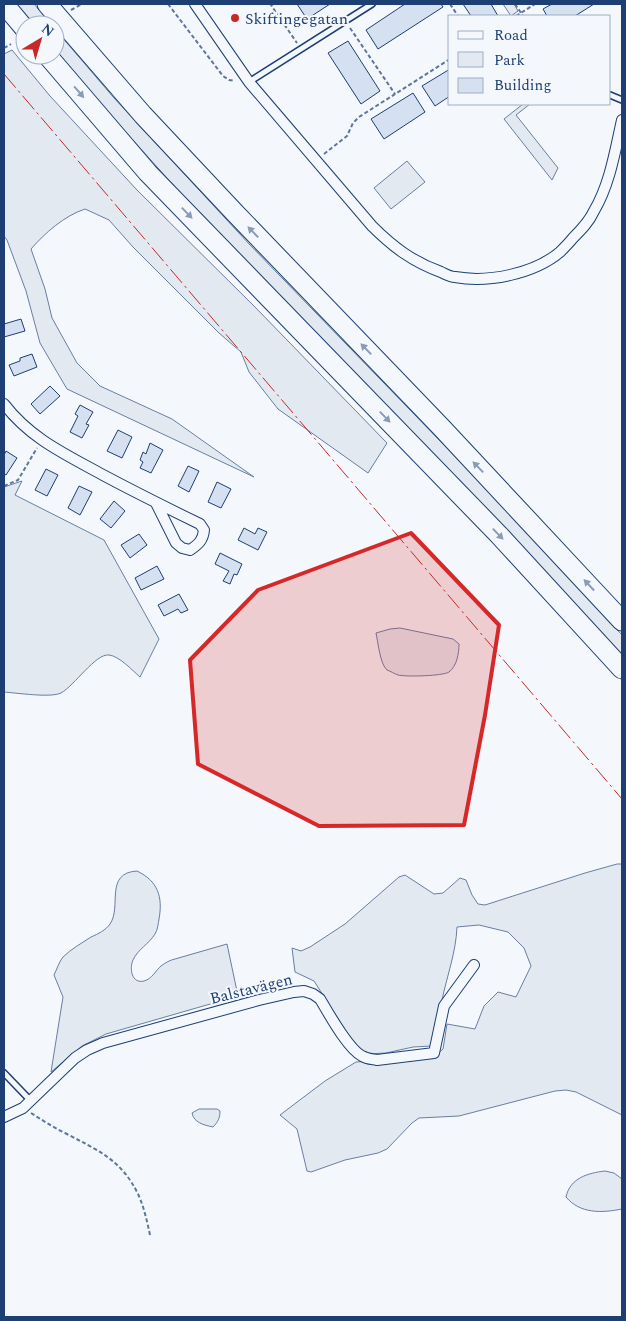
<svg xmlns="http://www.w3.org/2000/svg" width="626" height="1321" font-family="Spectral,serif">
  <rect width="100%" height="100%" fill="#f4f7fb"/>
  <g fill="#e3e9f0" stroke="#687fa3">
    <path d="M16 4H34L52 25H33Z"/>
    <path d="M503 4H514L518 11 511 16Z"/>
    <path d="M55 29 114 98 250 245 511 514 622 635V658L202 217 96 99 55 51Z"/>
    <path d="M12 50 50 96 137 190 254 306 387 443 368 473 278 409 249 372 241 352 219 333 133 247 109 220 85 209C64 216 45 233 31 249L45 289 52 318 77 363 100 386 172 419 254 477 67 389 40 343 26 291 7 240 4 236V54Z"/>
    <path d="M523 104H530L516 115 558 168 552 180 504 119Z"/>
    <path d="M407 161 425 182 391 209 374 188Z"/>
    <path d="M22 481 15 495 104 540 159 639 140 677C132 670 119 656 109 655 96 653 74 686 61 693 51 698 17 693 4 692V487Z"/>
    <path d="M400 628 453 639 459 644C459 653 457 666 449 672 443 676 406 677 398 675 395 674 390 671 387 670 380 664 378 642 376 633L390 629Z"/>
    <path d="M617 864H622V1115L576 1092 566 1090 555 1091 459 1116 419 1118 412 1123 387 1149 378 1153 345 1160 311 1172 307 1171 297 1129 280 1115 325 1081 356 1062 435 1056 443 1049 447 1024 475 1029 484 1006 498 992 516 997 531 966 524 948 508 932 479 925 457 927C456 952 447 976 442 1000 438 1015 437 1031 431 1046L413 1047 386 1053 367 1054 355 1045 314 981 295 972 292 948 301 951 310 947 345 924 399 877 405 875 434 894 443 893 460 878 466 880 472 895 478 904 485 905 585 873Z"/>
    <path d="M137 871C158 881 163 897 159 919 158 924 158 929 155 934 149 944 138 949 133 960 129 969 132 984 144 981 152 979 156 970 161 966 165 963 170 960 175 959 192 954 210 949 227 944L238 996 106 1034 82 1046 51 1072 63 997 54 975C57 969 59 962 63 957 71 949 82 943 91 937 98 934 106 930 110 924 122 907 104 873 137 871Z"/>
    <path d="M199 1109H217L220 1111C220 1118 218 1122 213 1127 204 1125 194 1123 192 1113Z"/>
    <path d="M605 1171 614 1173 622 1179V1209C602 1213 580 1214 566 1197 570 1178 588 1173 605 1171Z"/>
  </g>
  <g fill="#d5e0f0" stroke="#1d3f73">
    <path d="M297 4H330L307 19Z"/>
    <path d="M405 4H441L443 7 378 49 366 30Z"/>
    <path d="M463 4H491L498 16H471Z"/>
    <path d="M552 4H594L575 16H547L543 9Z"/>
    <path d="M348 41 380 91 361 104 328 53Z"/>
    <path d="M450 69V96L435 106 422 86Z"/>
    <path d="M413 93 425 112 384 139 371 119Z"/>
    <path d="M21 319 25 331 4 337V324Z"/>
    <path d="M32 354 37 367 14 376 9 365 20 361V358Z"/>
    <path d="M50 386 60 396 40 414 31 404Z"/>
    <path d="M80 405 93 412 86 424 89 425 82 438 70 432 78 416 75 414Z"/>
    <path d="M118 430 132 437 122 458 107 451Z"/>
    <path d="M150 443 163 450 151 473 140 468 143 462 140 460 143 452 146 454Z"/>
    <path d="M6 451 17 458 6 475 4 474V455Z"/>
    <path d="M188 466 199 471 189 492 178 486Z"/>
    <path d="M46 469 58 475 47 496 35 490Z"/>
    <path d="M217 482 231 489 221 508 208 502Z"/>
    <path d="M79 486 92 492 80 515 68 508Z"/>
    <path d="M114 501 125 511 111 528 100 519Z"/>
    <path d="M244 528 255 534 258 528 267 532 258 550 238 540Z"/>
    <path d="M139 534 147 545 130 558 121 545Z"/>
    <path d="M220 553 242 564 237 575 234 574 230 584 223 581 229 571 215 564Z"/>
    <path d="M157 566 164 579 141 590 135 578Z"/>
    <path d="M179 594 188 610 181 613 178 609 164 616 158 605Z"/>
  </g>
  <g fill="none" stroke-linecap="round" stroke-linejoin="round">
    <defs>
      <g id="lane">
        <path d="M249 82 372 4"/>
        <path d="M610 95 622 100"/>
        <path d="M4 1073 30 1100"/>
      </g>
      <g id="street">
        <path d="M195 4 249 82 372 226C393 247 413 262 441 272 445 274 450 277 455 277 488 283 534 274 560 252 564 248 569 243 573 238 581 230 589 222 594 211 610 184 615 151 622 120"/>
        <path d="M4 404C31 439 65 454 103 475 135 492 167 508 200 524L204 530C203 540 199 544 190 550L182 548 176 543 156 503"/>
        <path d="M4 1117 23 1108 75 1058 87 1050 103 1043 259 1000 294 992 304 991 313 994 320 999C329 1014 348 1049 362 1056 367 1059 372 1059 377 1060L434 1053 444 1006 474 965"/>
      </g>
      <g id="highway">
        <path d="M4 4 25 29"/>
        <path d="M47 4 143 115 235 213 441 427 622 621"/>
        <path d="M47 55 148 173 499 535 622 669"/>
      </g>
    </defs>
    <use href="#lane" stroke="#1d3f73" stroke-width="8"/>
    <use href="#street" stroke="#1d3f73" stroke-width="12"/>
    <use href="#highway" stroke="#1d3f73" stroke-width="21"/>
    <g stroke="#5e769c" stroke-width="2" stroke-dasharray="4 2.5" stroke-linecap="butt">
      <path d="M168 4 223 76 229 80 235 81"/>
      <path d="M273 4 271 5 297 43"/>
      <path d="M450 4 458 16"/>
      <path d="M515 4 523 16"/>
      <path d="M71 10 82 4"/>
      <path d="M516 16 535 4"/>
      <path d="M350 28 395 94"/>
      <path d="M4 48 11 44"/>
      <path d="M324 154 347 136 353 123 359 117 450 59"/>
      <path d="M4 486 18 480 37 448"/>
      <path d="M31 1113C42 1120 53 1127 65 1133 97 1150 121 1159 138 1194 144 1207 147 1221 150 1235"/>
    </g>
    <use href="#lane" stroke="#f4f7fb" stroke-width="5"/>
    <use href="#street" stroke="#f4f7fb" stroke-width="10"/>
    <use href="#highway" stroke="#f4f7fb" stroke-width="19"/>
    <path stroke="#c62828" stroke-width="1" stroke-dasharray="18 4 2.5 4" stroke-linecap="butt" d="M4 74 622 799"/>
  </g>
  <defs><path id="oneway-solid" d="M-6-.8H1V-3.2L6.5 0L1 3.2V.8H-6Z" transform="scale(1.25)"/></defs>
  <g fill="#889bb7">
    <use href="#oneway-solid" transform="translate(79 92) rotate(49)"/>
    <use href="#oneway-solid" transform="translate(187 213) rotate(46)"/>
    <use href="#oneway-solid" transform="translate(253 232) rotate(-134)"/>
    <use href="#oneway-solid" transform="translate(366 349) rotate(-134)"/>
    <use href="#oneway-solid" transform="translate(385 417) rotate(46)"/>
    <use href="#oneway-solid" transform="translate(478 467) rotate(-134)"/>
    <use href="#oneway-solid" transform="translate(498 534) rotate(46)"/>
    <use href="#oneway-solid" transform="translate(589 585) rotate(-133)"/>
  </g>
  <path fill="#d62828" fill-opacity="0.2" stroke="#d62828" stroke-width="4" stroke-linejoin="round" d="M411 533 499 625 485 715 464 825 319 826 198 764 190 660 258 590Z"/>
  <circle fill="#c62828" stroke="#f4f7fb" stroke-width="2" cx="235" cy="18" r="5"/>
  <g text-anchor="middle" stroke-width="4" stroke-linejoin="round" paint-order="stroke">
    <g font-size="16" fill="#1d3f73" stroke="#f4f7fb" text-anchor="start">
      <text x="245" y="24">Skiftingegatan</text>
    </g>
    <g font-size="16" fill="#1d3f73" stroke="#f4f7fb">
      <text transform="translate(251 988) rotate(-14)" y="6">Balstavägen</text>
    </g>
  </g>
  <rect width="626" height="1321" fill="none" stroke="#1d3f73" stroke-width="10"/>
  <rect x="448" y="15" width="162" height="90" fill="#f4f7fb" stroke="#9eadc5"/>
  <rect x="458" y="31" width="25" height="8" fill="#f4f7fb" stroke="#9eadc5"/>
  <text x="494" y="40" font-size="15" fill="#1d3f73">Road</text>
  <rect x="458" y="52" width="25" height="15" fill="#e3e9f0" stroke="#9eadc5"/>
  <text x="494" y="65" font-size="15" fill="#1d3f73">Park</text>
  <rect x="458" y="78" width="25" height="15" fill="#d5e0f0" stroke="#9eadc5"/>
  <text x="494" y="90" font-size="15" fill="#1d3f73">Building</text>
  <g transform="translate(40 40) rotate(38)"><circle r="24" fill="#f4f7fb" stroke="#9eadc5"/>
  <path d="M0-4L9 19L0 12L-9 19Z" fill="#c62828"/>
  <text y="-8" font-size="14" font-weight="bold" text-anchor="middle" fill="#1d3f73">N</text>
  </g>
</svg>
